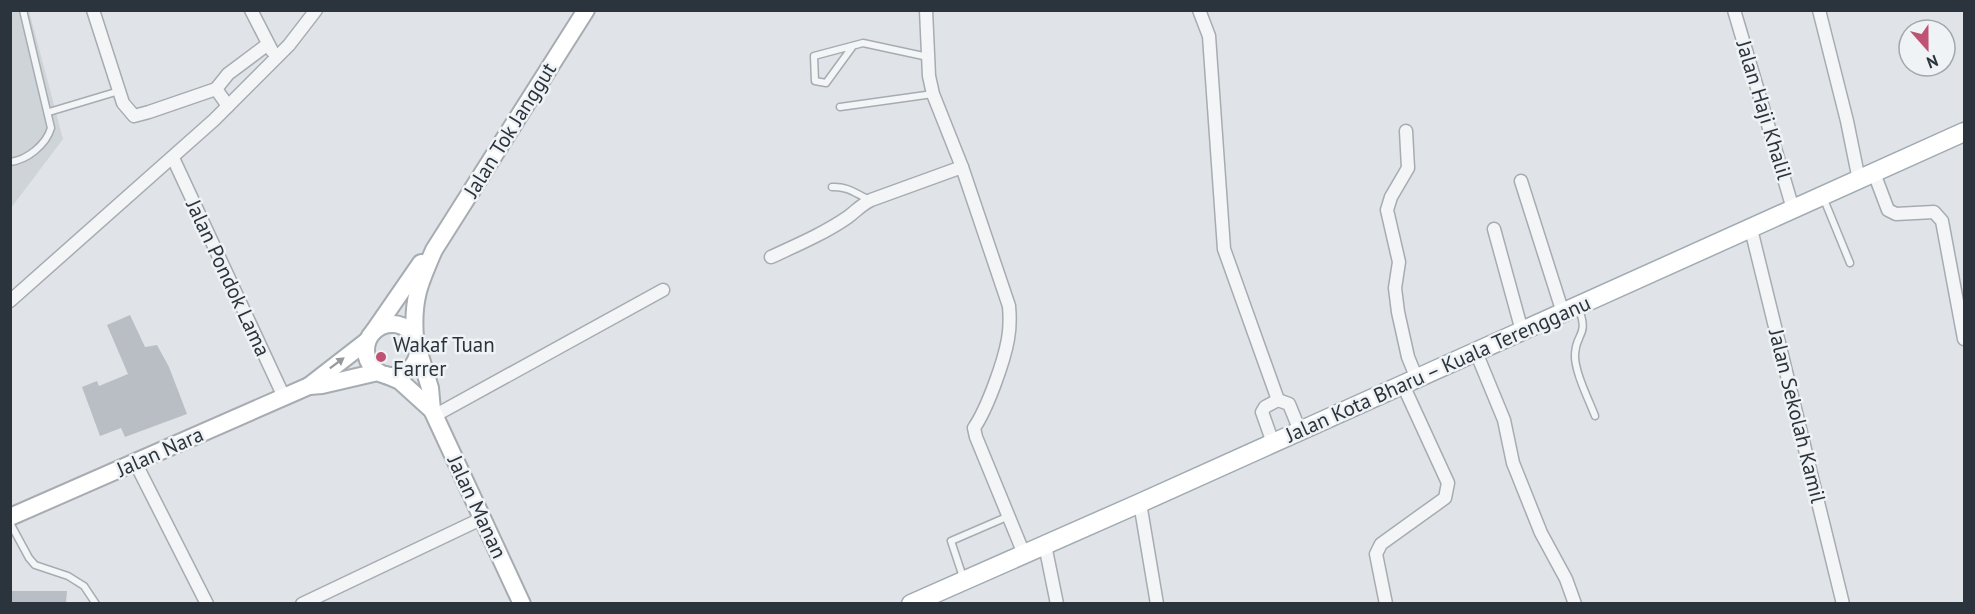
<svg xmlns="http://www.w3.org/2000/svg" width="1975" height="614" font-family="'PT Sans',sans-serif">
  <rect width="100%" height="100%" fill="#e0e4e8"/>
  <path fill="#cfd4d9" d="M11 11H29L63 139 11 208Z"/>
  <g fill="#b8bec4">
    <path d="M130 315 145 347 157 345 169 367 187 414 125 437 121 428 100 436 82 387 97 381 99 386 128 374 107 325Z"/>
    <path d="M10 591H67L66 603H10Z"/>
  </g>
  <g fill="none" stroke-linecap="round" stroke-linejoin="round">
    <defs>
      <g id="service">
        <path d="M853 46 826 83 815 81 814 56 863 43 928 57"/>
        <path d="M840 107 933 94"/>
        <path d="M49 112 119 91"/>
        <path d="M10 162C27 160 46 145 51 128L23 10"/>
        <path d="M832 187C848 186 856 194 870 200"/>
        <path d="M1823 197 1850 263"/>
        <path d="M1579 309C1589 337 1576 332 1575 354 1574 371 1589 400 1595 416"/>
        <path d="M10 523 29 558 35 565 68 576 84 586 96 604"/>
        <path d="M964 580 951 541 1009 516"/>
      </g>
      <g id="minor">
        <path d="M93 10 123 103 134 116 149 112 216 89 228 106"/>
        <path d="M251 10 272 51"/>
        <path d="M926 10 929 76 933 94 962 167 1009 306C1010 317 1010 328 1008 339 1004 362 987 409 974 428L976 437 1024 554"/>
        <path d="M1199 10 1209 36 1224 249 1278 400 1289 404 1300 431"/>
        <path d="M1734 10 1793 209"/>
        <path d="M1819 10 1847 121 1859 180"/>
        <path d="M216 89 228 74 268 44"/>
        <path d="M1406 131 1408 168 1391 197 1387 210 1399 262 1395 288 1398 312 1408 357 1417 379"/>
        <path d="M173 158 284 397"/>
        <path d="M1874 173 1888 210 1896 214 1934 212 1942 221 1964 339"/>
        <path d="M1521 181 1563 313"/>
        <path d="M1494 229 1522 331"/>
        <path d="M1751 229 1843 604"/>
        <path d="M771 257C797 245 825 233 848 217 856 211 861 205 871 200L962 167"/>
        <path d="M10 301 214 120 289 45 316 10"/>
        <path d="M1476 352 1504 420 1513 463 1541 533 1566 579 1575 604"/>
        <path d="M434 416 663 290"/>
        <path d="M1273 443 1262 412 1265 407 1278 400"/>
        <path d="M135 462 207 604"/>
        <path d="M1140 503 1157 604"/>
        <path d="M1045 545 1057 604"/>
        <path d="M302 604 483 518"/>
        <path d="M1386 604 1376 554 1381 544 1445 498 1448 483 1403 385"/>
      </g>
      <g id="secondary">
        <circle cx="392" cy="350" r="26"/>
        <path d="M374 331 421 263"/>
        <path d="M415 338C412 300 419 284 434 250L586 10"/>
        <path d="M417 346 430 388 432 410 522 604"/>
        <path d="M386 375 400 381 432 410"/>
        <path d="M309 386 367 341"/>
        <path d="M10 517 309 386 322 385 378 372"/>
      </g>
      <path id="primary" d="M911 604 1140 503 1964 132"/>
    </defs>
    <use href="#service" stroke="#a6acb1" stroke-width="9"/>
    <use href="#minor" stroke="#a6acb1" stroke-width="15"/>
    <use href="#secondary" stroke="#a6acb1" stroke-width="20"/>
    <use href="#primary" stroke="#a1abb2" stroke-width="21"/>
    <use href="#service" stroke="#f3f5f6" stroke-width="6"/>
    <use href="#minor" stroke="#f3f5f6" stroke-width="12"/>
    <use href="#secondary" stroke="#fff" stroke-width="16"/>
    <use href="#primary" stroke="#fff" stroke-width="18"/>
  </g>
  <defs><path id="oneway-solid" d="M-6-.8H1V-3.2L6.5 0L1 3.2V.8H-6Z" transform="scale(1.5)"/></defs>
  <use fill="#959a9e" href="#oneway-solid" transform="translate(337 363) rotate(-37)"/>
  <circle fill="#c05374" stroke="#f0f3f5" stroke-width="2" cx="381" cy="357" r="6"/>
  <g text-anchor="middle" stroke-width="5" stroke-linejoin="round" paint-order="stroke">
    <g font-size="21" fill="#2b343d" stroke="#f0f3f5">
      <text transform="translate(1764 110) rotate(73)" y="7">Jalan Haji Khalil</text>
      <text transform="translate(510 130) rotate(-58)" y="7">Jalan Tok Janggut</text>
      <text transform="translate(228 278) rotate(65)" y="7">Jalan Pondok Lama</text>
      <text transform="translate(1438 369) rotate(-24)" y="7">Jalan Kota Bharu – Kuala Terengganu</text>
      <text transform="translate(1797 416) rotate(76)" y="7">Jalan Sekolah Kamil</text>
      <text transform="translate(160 452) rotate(-24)" y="7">Jalan Nara</text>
      <text transform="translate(477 507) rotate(65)" y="7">Jalan Manan</text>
    </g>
    <g font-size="21" fill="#2b343d" stroke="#f0f3f5" text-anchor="start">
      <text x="393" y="352">Wakaf Tuan<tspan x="393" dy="24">Farrer</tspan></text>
    </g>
  </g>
  <rect width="1975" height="614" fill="none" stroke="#2b343d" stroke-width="24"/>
  <g transform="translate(1927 48) rotate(159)"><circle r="28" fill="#f0f3f5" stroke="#a1a7ab" stroke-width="1.5"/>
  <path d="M0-4.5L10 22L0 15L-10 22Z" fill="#c05374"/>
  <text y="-9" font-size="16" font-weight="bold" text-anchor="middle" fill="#2b343d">N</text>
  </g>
</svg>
